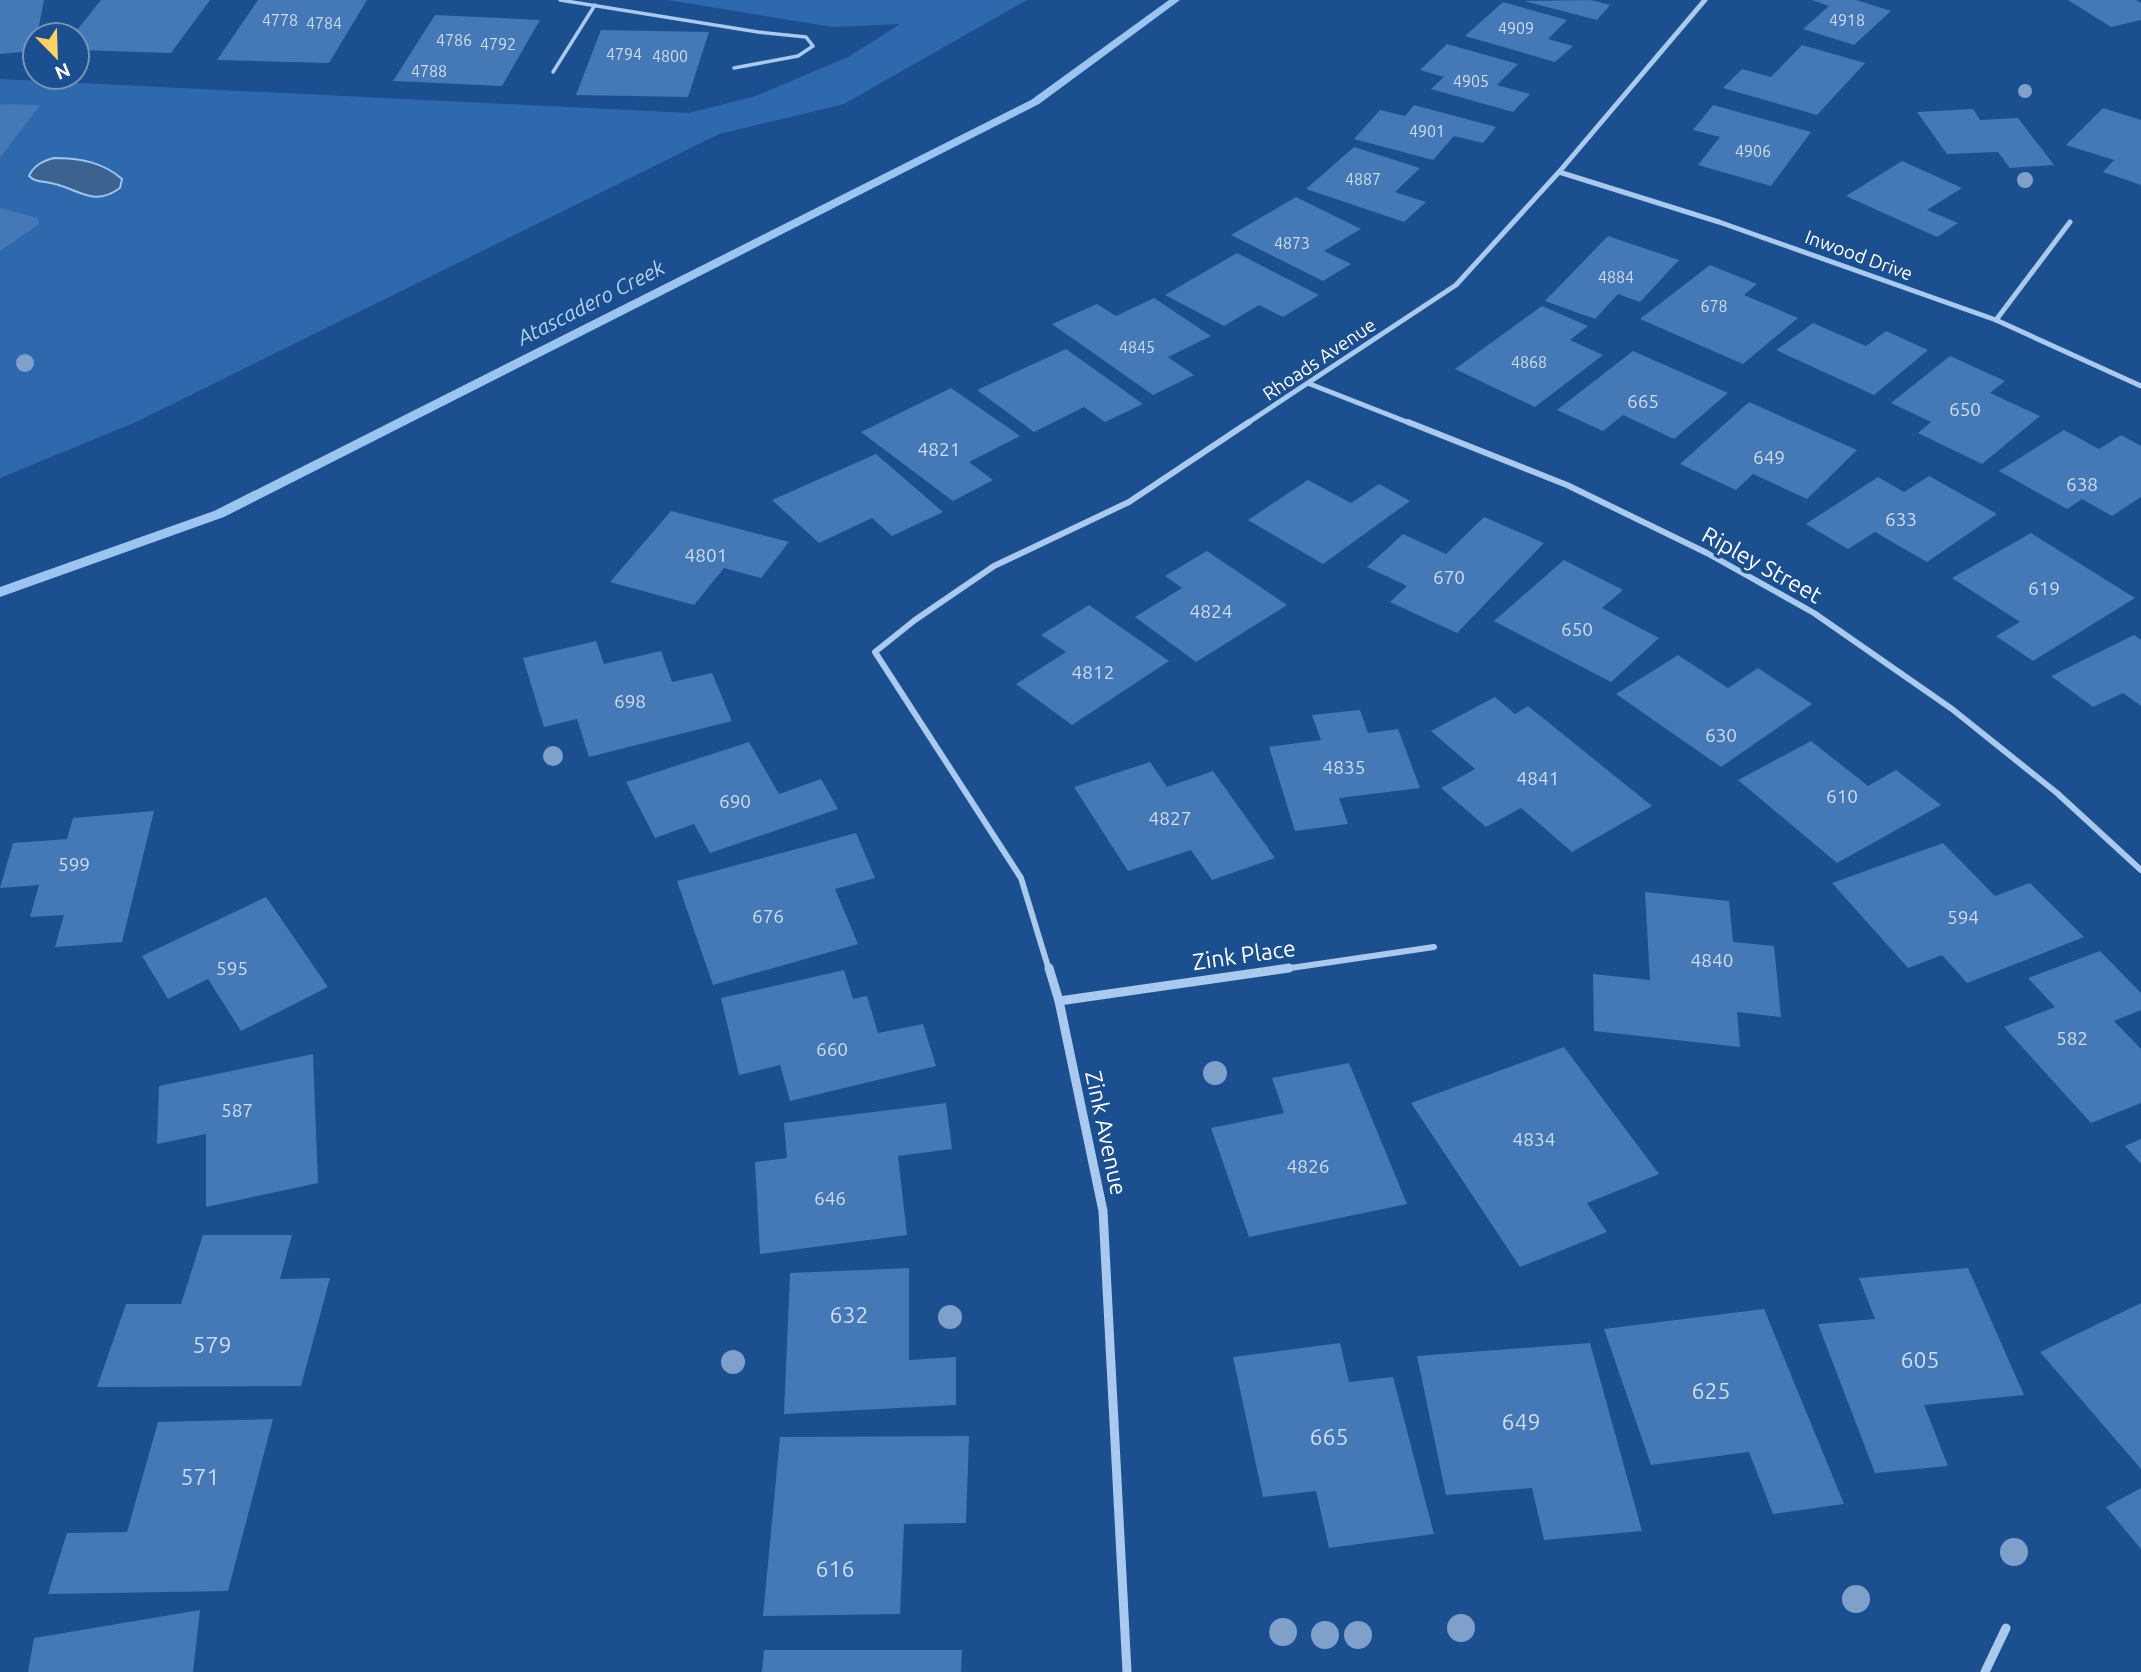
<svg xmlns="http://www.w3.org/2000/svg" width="2141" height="1672" font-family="Ubuntu,sans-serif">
  <rect width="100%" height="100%" fill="#1b4f8f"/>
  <path fill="#2e69ad" d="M668 0H1027L844 104 719 134 136 422 0 478V79L689 113 756 96 848 57 900 24 832 27Z"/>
  <path fill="#3c6290" stroke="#9cc4f0" stroke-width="2" d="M54 158C79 158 103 162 122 179L120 188C94 207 80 190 55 184 45 181 36 183 29 176 34 165 43 161 54 158Z"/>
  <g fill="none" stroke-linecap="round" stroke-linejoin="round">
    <path fill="#9cc4f0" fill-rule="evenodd" d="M1169 0H1180L1039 104 224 517 0 597V587L214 511 1031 100Z"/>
  </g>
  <g fill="#4478b7">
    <path d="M0 0H44L34 51 0 54Z"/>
    <path d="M101 0H210L171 53 77 50V35H73Z"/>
    <path d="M258 0H367L329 63 217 60Z"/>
    <path d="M1591 0 1610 5 1597 20 1524 1Z"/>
    <path d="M1812 0H1856L1891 11 1854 45 1803 29 1829 6Z"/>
    <path d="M2068 0H2136L2141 3V20L2111 27Z"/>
    <path d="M1503 2 1567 20 1548 39 1573 46 1555 62 1465 36Z"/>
    <path d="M435 15 540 20 502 86 393 81Z"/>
    <path d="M601 30 709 32 688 97 576 95Z"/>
    <path d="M1447 44 1518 64 1497 85 1530 94 1513 112 1431 89 1444 77 1420 70Z"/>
    <path d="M1802 45 1865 63 1817 115 1723 88 1742 69 1771 77Z"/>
    <path d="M0 104 40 105 0 158Z"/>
    <path d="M1414 105 1496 127 1483 143 1454 136 1433 160 1354 139 1380 110 1405 116Z"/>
    <path d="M1713 105 1811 132 1771 186 1698 165 1720 137 1693 130Z"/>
    <path d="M2103 108 2141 120V185L2103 172 2114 160 2066 145Z"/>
    <path d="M1973 109 1980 120 2018 118 2054 165 2010 168 1998 152 1947 154 1917 112Z"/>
    <path d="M1354 147 1420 168 1395 192 1426 202 1404 222 1306 189Z"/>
    <path d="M1902 161 1962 188 1927 210 1958 223 1937 237 1846 196Z"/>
    <path d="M1296 197 1361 229 1324 251 1351 264 1323 281 1231 235Z"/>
    <path d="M0 208 38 218 39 224 0 251Z"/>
    <path d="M1608 236 1679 260 1640 302 1618 294 1595 319 1545 301Z"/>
    <path d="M1237 253 1319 295 1283 317 1259 305 1224 326 1165 295Z"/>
    <path d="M1710 265 1757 284 1744 295 1798 318 1743 364 1640 319Z"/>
    <path d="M1154 298 1211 336 1168 357 1194 375 1153 395 1052 324 1097 304 1116 316Z"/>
    <path d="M1542 306 1588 326 1570 340 1603 355 1535 407 1455 369Z"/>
    <path d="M1813 323 1866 346 1886 331 1928 350 1874 395 1776 350Z"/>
    <path d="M1066 349 1143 404 1105 422 1084 407 1034 432 977 390Z"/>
    <path d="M1633 351 1728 393 1674 439 1623 415 1603 431 1557 410Z"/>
    <path d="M1950 356 2005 381 1990 393 2040 416 1982 464 1918 433 1931 422 1891 403Z"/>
    <path d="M951 388 1020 436 969 462 993 480 953 501 861 432Z"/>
    <path d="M1749 402 1857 450 1807 499 1753 474 1736 490 1680 464Z"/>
    <path d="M2064 430 2099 449 2121 435 2141 446V497L2112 516 2082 499 2067 509 1999 471Z"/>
    <path d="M876 454 943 512 892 536 872 518 819 543 772 500Z"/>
    <path d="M1929 476 1997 514 1927 562 1875 532 1848 549 1806 524 1878 477 1904 492Z"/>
    <path d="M1308 480 1351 503 1379 484 1410 501 1323 564 1248 520Z"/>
    <path d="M671 511 789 542 761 578 724 568 694 605 610 582Z"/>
    <path d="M1484 517 1544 543 1457 633 1390 602 1407 586 1367 567 1403 534 1446 554Z"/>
    <path d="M2031 533 2135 598 2033 661 1996 636 2020 622 1952 578Z"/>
    <path d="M1207 551 1287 605 1196 662 1135 617 1182 588 1165 576Z"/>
    <path d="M1564 560 1623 590 1602 608 1659 638 1611 682 1494 621Z"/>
    <path d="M1089 605 1169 661 1072 725 1016 684 1066 652 1041 635Z"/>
    <path d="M2134 635 2141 640V706L2123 693 2093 707 2051 676Z"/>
    <path d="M596 641 604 664 661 651 672 682 712 673 732 721 589 757 577 719 544 727 523 658Z"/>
    <path d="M1678 655 1728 688 1758 668 1812 704 1721 767 1616 694Z"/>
    <path d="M1495 697 1515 714 1528 706 1652 806 1572 852 1521 808 1486 827 1441 788 1475 769 1431 731Z"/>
    <path d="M1360 710 1368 733 1398 729 1420 788 1339 798 1348 824 1295 831 1269 747 1321 740 1312 715Z"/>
    <path d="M1811 741 1868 786 1896 770 1941 805 1837 863 1738 780Z"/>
    <path d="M749 742 779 794 821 779 838 809 710 853 694 824 655 838 626 782Z"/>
    <path d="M1150 762 1167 787 1213 771 1275 858 1212 880 1191 850 1128 871 1074 787Z"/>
    <path d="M154 811 122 942 55 947 64 915 30 917 39 885 0 888 13 843 67 839 73 818Z"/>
    <path d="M856 833 875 878 835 889 858 944 713 985 677 881Z"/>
    <path d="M1943 843 1995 896 2030 883 2084 937 1967 983 1942 955 1908 968 1832 883Z"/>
    <path d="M1645 892 1729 901 1733 942 1774 946 1781 1017 1737 1012 1740 1047 1594 1031 1593 974 1650 980Z"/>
    <path d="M266 897 328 987 241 1031 208 979 168 999 142 956Z"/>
    <path d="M2100 951 2141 993V1010L2114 1021 2141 1049V1103L2091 1123 2004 1027 2055 1007 2028 978Z"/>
    <path d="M844 970 853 999 867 996 878 1033 923 1024 936 1066 790 1101 780 1065 739 1075 721 998Z"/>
    <path d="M1564 1047 1659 1174 1587 1203 1607 1232 1520 1267 1411 1103Z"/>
    <path d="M313 1054 318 1183 206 1207V1134L157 1144 159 1086Z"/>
    <path d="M1349 1063 1407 1204 1249 1237 1211 1128 1284 1113 1272 1078Z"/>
    <path d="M946 1103 952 1149 898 1156 907 1235 760 1254 755 1162 787 1158 784 1123Z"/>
    <path d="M2141 1139V1164L2125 1146Z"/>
    <path d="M203 1235H292L280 1279 330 1278 301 1386 97 1387 126 1304H181Z"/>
    <path d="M909 1268V1360L956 1357V1405L784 1414 790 1273Z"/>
    <path d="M1968 1268 2024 1395 1924 1405 1948 1466 1875 1473 1818 1324 1875 1319 1859 1278Z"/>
    <path d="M2141 1303V1469L2040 1352Z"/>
    <path d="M1764 1309 1844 1504 1773 1514 1749 1452 1651 1465 1604 1329Z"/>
    <path d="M1340 1343 1349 1382 1393 1377 1434 1534 1329 1548 1316 1491 1263 1497 1233 1357Z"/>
    <path d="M1590 1343 1642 1531 1544 1540 1532 1488 1446 1495 1417 1356Z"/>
    <path d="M273 1419 228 1591 48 1594 67 1533 127 1532 158 1422Z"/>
    <path d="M969 1436 966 1523 904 1524 900 1614 763 1616 780 1437Z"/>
    <path d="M2141 1488V1549L2106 1507Z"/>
    <path d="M200 1610 193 1672H28L34 1638Z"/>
    <path d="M764 1650H962L961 1672H762Z"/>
  </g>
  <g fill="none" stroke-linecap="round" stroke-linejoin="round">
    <g stroke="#a9c9ee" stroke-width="3.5">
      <path d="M560 0 758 32 806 37 813 46 798 56 734 68"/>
      <path d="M553 72 595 5"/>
    </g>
    <g stroke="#a9c9ee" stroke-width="5">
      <path d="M1559 172 1719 222 1996 320 2141 386"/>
      <path d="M1996 320 2070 222"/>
      <path d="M1310 384 1412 424"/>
      <path d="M1246 424 1456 285 1559 172 1705 0"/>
    </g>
    <g stroke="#a9c9ee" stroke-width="6">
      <path d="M1408 422 1567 485 1707 553 1814 613 1952 709 2057 793 2141 870"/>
      <path d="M1049 970 1021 878 875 652 915 620 994 566 1129 502 1249 422"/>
      <path d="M1277 970 1434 947"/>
    </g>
    <g stroke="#a9c9ee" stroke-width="9">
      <path d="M1049 968 1059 1001 1103 1211 1127 1672"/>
      <path d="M1059 1001 1289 968"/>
      <path d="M1985 1672 2006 1628"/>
    </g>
  </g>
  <g fill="#7ea0ca">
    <circle cx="2025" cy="91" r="7"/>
    <circle cx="2025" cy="180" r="8"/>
    <circle cx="25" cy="363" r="9"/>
    <circle cx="553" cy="756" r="10"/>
    <circle cx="1215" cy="1073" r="12"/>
    <circle cx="950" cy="1317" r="12"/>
    <circle cx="733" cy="1362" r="12"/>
    <circle cx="2014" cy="1552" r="14"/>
    <circle cx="1856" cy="1599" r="14"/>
    <circle cx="1461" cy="1628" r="14"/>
    <circle cx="1283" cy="1632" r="14"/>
    <circle cx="1325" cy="1635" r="14"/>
    <circle cx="1358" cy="1635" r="14"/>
  </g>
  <g text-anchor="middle" stroke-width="7" stroke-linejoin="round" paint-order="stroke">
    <g font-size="16" fill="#d0dded">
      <text x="280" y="26">4778</text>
      <text x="1847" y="26">4918</text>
      <text x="324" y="29">4784</text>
      <text x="1516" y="34">4909</text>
      <text x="454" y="46">4786</text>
      <text x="498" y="50">4792</text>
      <text x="624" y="60">4794</text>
      <text x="670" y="62">4800</text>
      <text x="429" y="77">4788</text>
      <text x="1471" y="87">4905</text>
      <text x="1427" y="137">4901</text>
      <text x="1753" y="157">4906</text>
      <text x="1363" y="185">4887</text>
      <text x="1292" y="249">4873</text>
      <text x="1616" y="283">4884</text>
      <text x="1714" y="312">678</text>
      <text x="1137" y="353">4845</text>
      <text x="1529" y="368">4868</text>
    </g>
    <g font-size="19" fill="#fff" stroke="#1b4f8f">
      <text transform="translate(1859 255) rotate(20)" y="7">Inwood Drive</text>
      <text transform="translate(1319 359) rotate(-34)" y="7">Rhoads Avenue</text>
    </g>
    <g font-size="19" fill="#d0dded">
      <text x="1643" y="408">665</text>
      <text x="1965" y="416">650</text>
      <text x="939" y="456">4821</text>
      <text x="1769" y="464">649</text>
      <text x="2082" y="491">638</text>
      <text x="1901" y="526">633</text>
      <text x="706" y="562">4801</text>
      <text x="1449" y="584">670</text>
      <text x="2044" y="595">619</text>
      <text x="1211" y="618">4824</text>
      <text x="1577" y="636">650</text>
      <text x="1093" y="679">4812</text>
      <text x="630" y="708">698</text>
      <text x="1721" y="742">630</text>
      <text x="1344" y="774">4835</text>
      <text x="1538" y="785">4841</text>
      <text x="1842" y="803">610</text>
      <text x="735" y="808">690</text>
      <text x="1170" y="825">4827</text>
      <text x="74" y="871">599</text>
      <text x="768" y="923">676</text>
      <text x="1963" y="924">594</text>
      <text x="1712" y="967">4840</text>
      <text x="232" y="975">595</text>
      <text x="2072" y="1045">582</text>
      <text x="832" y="1056">660</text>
      <text x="237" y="1117">587</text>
      <text x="1534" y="1146">4834</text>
      <text x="1308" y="1173">4826</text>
      <text x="830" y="1205">646</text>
    </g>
    <g font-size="21" font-style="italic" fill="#b5d3f5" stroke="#1b4f8f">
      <text transform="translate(591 303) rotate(-27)" y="7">Atascadero Creek</text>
    </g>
    <g font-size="23" fill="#fff" stroke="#1b4f8f">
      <text transform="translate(1762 565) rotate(29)" y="8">Ripley Street</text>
      <text transform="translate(1244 955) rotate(-8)" y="8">Zink Place</text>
      <text transform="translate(1106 1133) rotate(78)" y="8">Zink Avenue</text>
    </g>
    <g font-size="23" fill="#d0dded">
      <text x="849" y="1323">632</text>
      <text x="212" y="1353">579</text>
      <text x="1920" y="1368">605</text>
      <text x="1711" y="1399">625</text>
      <text x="1521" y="1430">649</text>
      <text x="1329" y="1445">665</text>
      <text x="200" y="1485">571</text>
      <text x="835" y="1577">616</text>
    </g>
  </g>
  <g transform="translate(56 56) rotate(157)"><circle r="33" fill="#1b4f8f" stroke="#7695bc" stroke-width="2"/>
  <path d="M0-5L12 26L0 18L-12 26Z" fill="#ffd166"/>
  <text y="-10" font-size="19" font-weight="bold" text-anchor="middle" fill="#ffffff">N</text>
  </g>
</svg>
